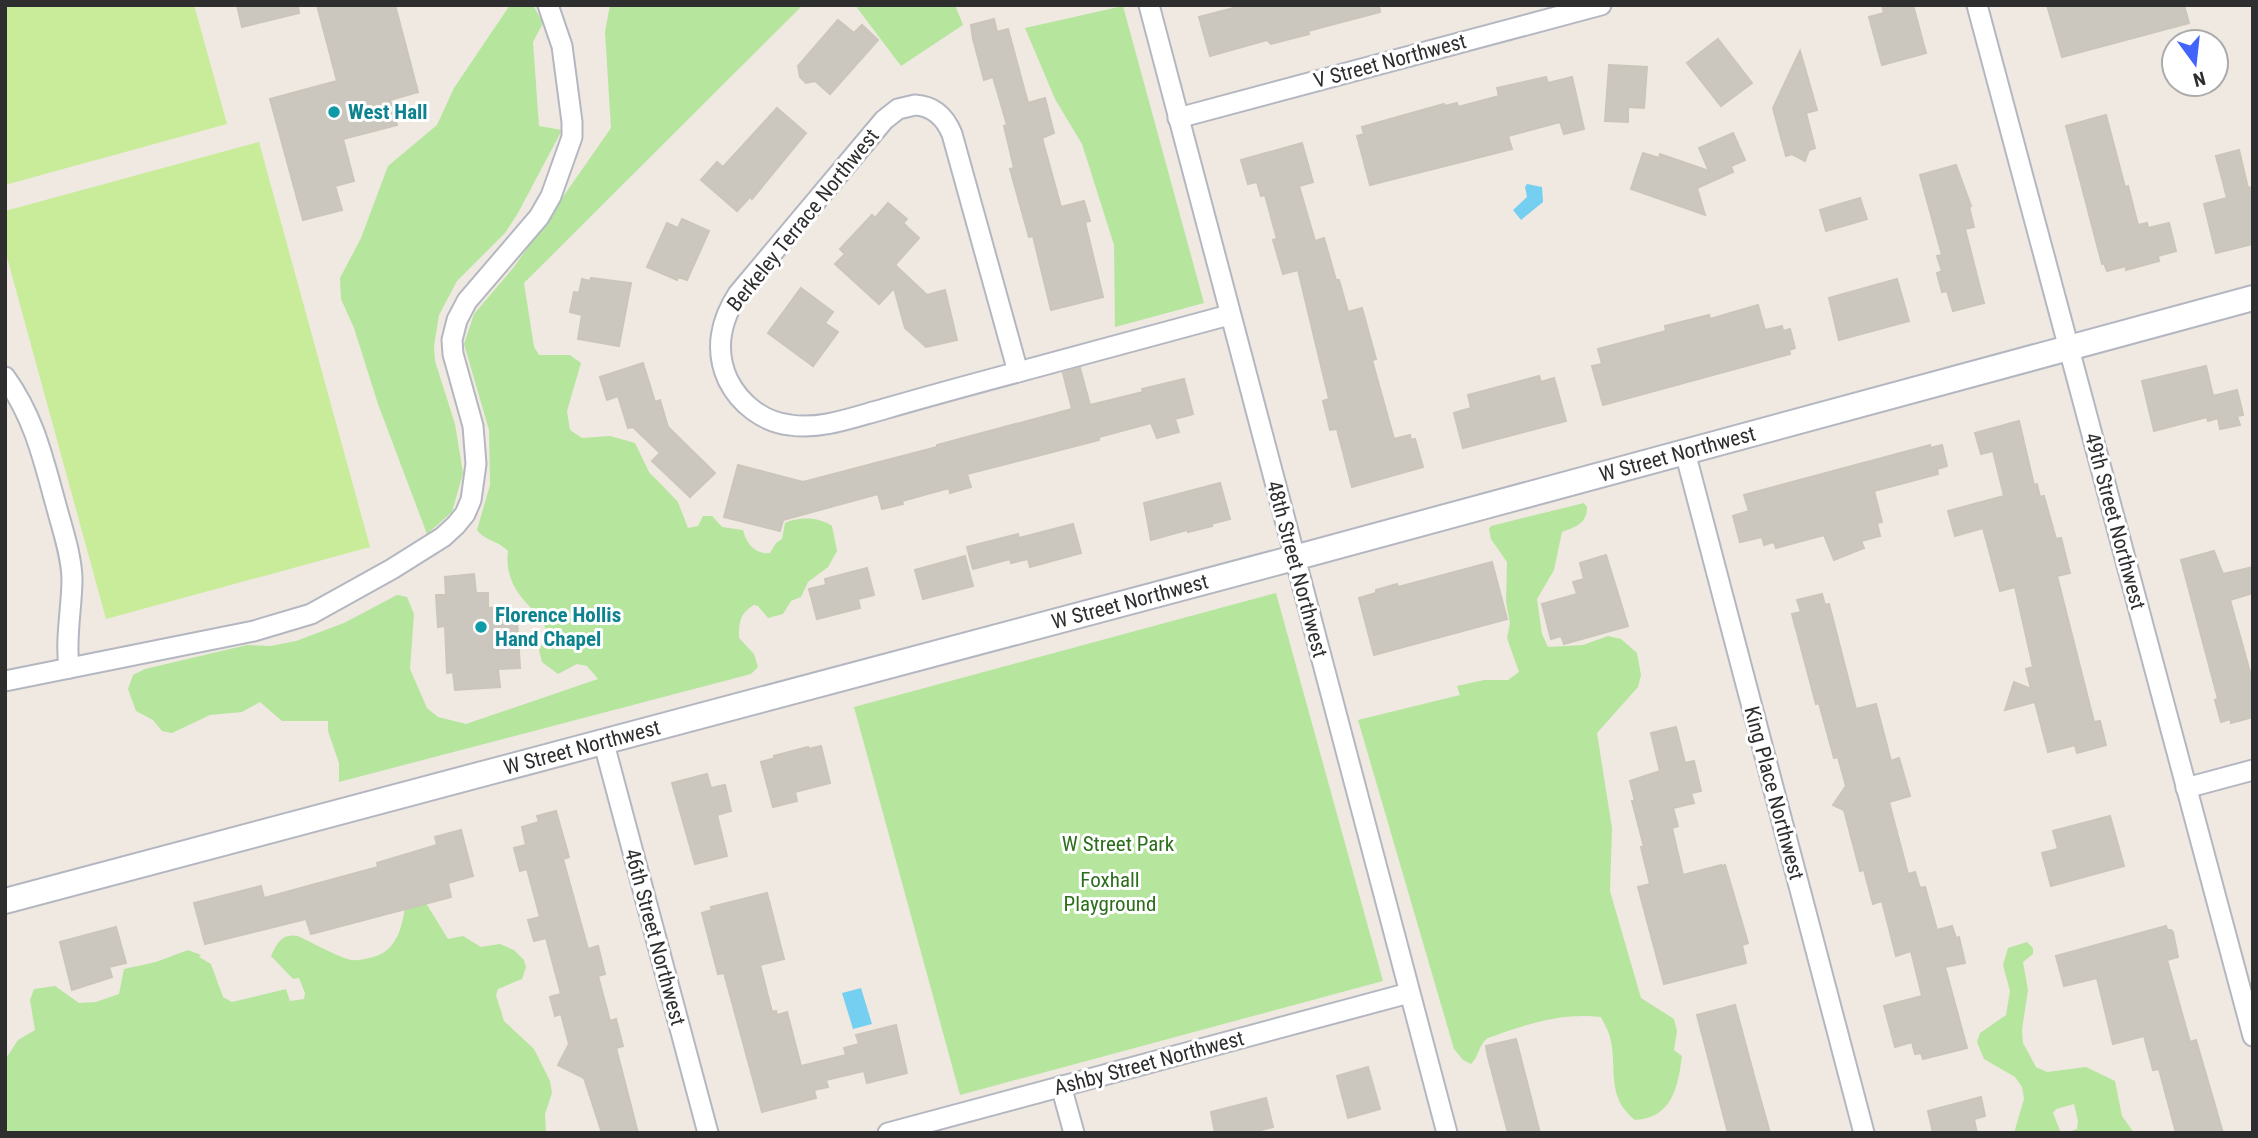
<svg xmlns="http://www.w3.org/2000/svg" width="2258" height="1138" font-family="'Roboto Condensed',sans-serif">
  <rect width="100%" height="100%" fill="#efe9e1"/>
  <g fill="#b6e59e">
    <path d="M510 5H533L543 23 533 42 539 126 562 130 518 213 505 233 457 281 439 315 434 346 435 361 455 424 463 473 452 512 427 534 378 404 354 328 341 299 340 278 361 238 388 166 437 125 454 88Z"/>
    <path d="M610 5H803L524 283 534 347 539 355H570L581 363 567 411 570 430 582 438 610 436 635 443 649 472 678 502 688 528 698 526 703 516H712L722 527 743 530C746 543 755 555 770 553L776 543 782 539 785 523C799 516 820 517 832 526L837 551 828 567 808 582 801 597 791 601 783 614 768 618 758 606 754 605C740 613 739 622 739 638L754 654 758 667 751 674 339 782V763L328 731V721H282L260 702 242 712 210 715 172 733 162 731 153 720 136 711 128 689 133 675 145 669 247 645 271 646 296 641 344 623 397 595 407 597 414 614 410 669 427 708 438 717 466 724 598 679 587 666 577 664 558 674 542 662 539 650C541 645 546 640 546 635 549 612 502 599 508 551 499 541 485 541 477 530L490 485 489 430 464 344 474 314 514 267 611 128 605 32Z"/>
    <path d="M855 5H955L963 25 901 66Z"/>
    <path d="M1123 6 1204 303 1115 327 1114 245 1082 144 1055 99 1025 28Z"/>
    <path d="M1584 503 1587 507C1587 524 1575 527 1562 532L1554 570 1537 599 1542 634 1548 647 1583 645 1608 636 1621 639 1637 653 1641 675 1638 687 1597 733 1612 828 1610 891 1641 998 1674 1019 1677 1031 1674 1050 1682 1056C1678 1087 1672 1118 1635 1120 1605 1096 1618 1069 1610 1037 1608 1030 1604 1023 1601 1017 1562 1012 1524 1025 1488 1038 1479 1043 1479 1057 1471 1064L1463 1060 1454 1049 1358 720 1460 695 1457 686 1484 680H1508L1519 672 1507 638 1510 623 1506 602 1507 562 1491 539 1489 529 1491 526Z"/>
    <path d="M1276 593 1383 981 960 1095 854 707Z"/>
    <path d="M421 895 448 939 463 936 481 947 500 944 514 950 524 960 526 967 522 979 498 989 496 995 504 1021 534 1049 550 1081 552 1093 545 1114 546 1133H5V1060L18 1040 35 1030 30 1000 34 989 55 986 79 1003 96 1002 119 994 124 969 156 962 188 950 201 955 199 957 211 964 223 997 232 1002 286 989 290 1001 304 999 305 993 299 978 293 979 271 956C277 943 282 933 298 936 311 942 339 958 352 960 357 961 364 959 369 958 398 953 403 925 406 899Z"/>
    <path d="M2027 942 2033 948V954L2023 962 2028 990 2022 1030 2023 1043 2036 1067 2047 1072 2086 1067 2115 1081 2122 1116 2134 1133H2066L2077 1129 2078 1121 2074 1104 2056 1109 2053 1113 2061 1133H2014L2024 1099 2022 1087 2015 1077 1984 1059 1977 1042 1980 1033 2006 1015 2010 991 2003 965 2008 948Z"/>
  </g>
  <g fill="#c9ec9a">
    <path d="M5 5H194L227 124 5 185Z"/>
    <path d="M259 142 370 547 106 619 5 250V211Z"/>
  </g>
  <g fill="#75cff0">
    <path d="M1527 184 1542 187 1543 202 1521 220 1513 210 1527 197 1525 187Z"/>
    <path d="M861 988 872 1024 853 1029 842 993Z"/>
  </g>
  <g fill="#cbc7bf" stroke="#cbc5ba" stroke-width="2">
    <path d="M237 5H298L299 13 242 27Z"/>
    <path d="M317 5H395L418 92 390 100 397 125 343 139 354 181 335 186 342 210 303 220 270 99 337 81Z"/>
    <path d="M1245 5H1379L1380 12 1308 31 1309 34 1271 44 1267 40 1210 56 1199 17Z"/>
    <path d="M1882 5H1913L1926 53 1882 65 1869 17 1884 13Z"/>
    <path d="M2047 5H2184L2189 23 2062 57Z"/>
    <path d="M994 19 997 32 1008 29 1028 103 1045 98 1054 133 1042 138 1061 207 1084 201 1090 221 1085 222 1103 297 1051 310 1033 236 1029 237 1010 169 1014 168 1004 126 1007 125 993 77 984 80 973 39 971 25Z"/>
    <path d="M838 20 854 33 862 25 878 40 830 94 815 81 806 83 800 77 798 66Z"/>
    <path d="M1718 39 1752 83 1721 106 1687 63Z"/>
    <path d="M1800 51 1817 110 1806 113 1815 148 1809 150 1805 161 1792 154 1786 156 1773 108Z"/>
    <path d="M1609 65 1647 67 1644 108 1628 107V122L1605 121Z"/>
    <path d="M1546 77 1548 83 1572 77 1584 129 1564 134 1560 122 1508 136 1512 149 1370 185 1357 136 1364 134 1362 127 1444 104 1445 106 1457 103 1458 107 1499 96 1497 88Z"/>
    <path d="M777 108 806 133 752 199 750 197 737 211 701 180 717 162 723 167Z"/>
    <path d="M2106 115 2125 187 2128 186 2138 225 2147 223 2148 228 2169 223 2176 251 2158 256 2159 261 2126 270V266L2107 271 2104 263 2102 264 2066 126Z"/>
    <path d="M1733 133 1745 160 1731 166 1733 172 1697 188 1705 215 1631 189 1643 153 1659 158 1660 154 1709 171 1699 148Z"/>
    <path d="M1302 143 1313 182 1299 186 1315 241 1324 238 1336 280H1339L1348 312 1362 308 1376 359 1372 360 1394 439 1410 435 1411 440 1415 439 1423 467 1352 487 1337 429 1330 430 1323 401 1329 399 1298 270 1283 274 1273 240 1277 239 1265 195 1261 196 1257 182 1248 184 1241 160Z"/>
    <path d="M2239 150 2248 188 2253 187V244L2216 253 2204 204 2227 198 2216 156Z"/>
    <path d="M1956 165 1971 206 1969 207 1974 227 1965 229 1984 303 1953 311 1947 291 1942 292 1937 273 1942 271 1937 256 1942 255 1920 175Z"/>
    <path d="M1860 198 1867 219 1826 231 1820 210Z"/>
    <path d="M888 203 907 219 903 223 919 238 895 265 927 295 945 290 957 340 926 347 905 328 894 288 879 304 835 264 845 254 840 249 872 215 875 218Z"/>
    <path d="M682 219 709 231 687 280 678 277 677 280 647 267 667 223 678 228Z"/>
    <path d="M591 278 631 283 619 346 578 339 582 315 570 312 574 292 579 293 582 279 590 281Z"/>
    <path d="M1897 279 1909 321 1839 340 1829 298Z"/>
    <path d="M801 288 833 312 825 323 838 332 813 366 768 333Z"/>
    <path d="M1758 305 1765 330 1782 326 1783 331 1790 329 1795 348 1789 350 1790 354 1603 405 1592 366 1602 364 1598 349 1666 331 1665 326 1709 315 1710 319Z"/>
    <path d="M643 363 655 402 660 400 668 427 715 473 690 497 652 461 660 453 633 427 628 428 618 396 607 400 600 377Z"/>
    <path d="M2206 366 2213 396 2237 390 2242 410 2243 415 2237 416 2240 425 2220 429 2218 418 2208 421 2207 417 2154 431 2142 381Z"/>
    <path d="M1080 368 1090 405 1143 392 1142 389 1184 379 1193 414 1175 419 1179 432 1157 438 1151 423 1099 437V440L967 474 971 487 950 493 949 488 902 501 903 504 882 509 878 494 783 520 780 531 724 517 738 465 803 482 937 447V445L1072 409 1063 373Z"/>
    <path d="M1539 376 1541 382 1554 378 1566 421 1463 448 1454 413 1471 408 1468 395Z"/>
    <path d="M2019 421 2034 485 2037 484 2040 497 2044 496 2056 539 2061 538 2070 573 2057 576 2094 722 2100 721 2106 745 2077 753 2075 745 2048 752 2035 702 2005 710 2014 682 2031 689 2026 669 2033 667 2015 587 2000 591 1983 528 1955 536 1948 511 2004 496 1993 451 1981 454 1975 433Z"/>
    <path d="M1930 445V448L1942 445 1947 466 1937 469 1938 474 1874 491 1882 522 1877 523 1880 536 1861 541 1864 548 1834 560 1824 535 1776 548 1774 542 1764 545 1762 537 1740 542 1733 516 1749 511 1744 495Z"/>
    <path d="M1220 483 1230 519 1211 524 1212 526 1188 532 1187 530 1151 540 1144 503Z"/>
    <path d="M1073 524 1081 553 1030 567 1028 559 1011 563 1010 559 973 569 967 547 1018 534 1019 538Z"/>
    <path d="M2214 551 2223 574 2253 567V593L2230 600 2253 683V717L2231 723 2230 719 2221 722 2215 700 2218 699 2181 560Z"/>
    <path d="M1606 555 1628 626 1564 644 1561 636 1551 639 1542 604 1577 594 1573 582 1584 579 1580 563Z"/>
    <path d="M965 556 973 586 923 599 915 570Z"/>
    <path d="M1492 562 1507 619 1374 655 1359 598 1376 593V590L1397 584 1398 587Z"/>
    <path d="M867 568 874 595 858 599 860 608 817 619 809 589 826 585 825 579Z"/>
    <path d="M474 574 476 593H488V608L500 607 501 621 517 620 520 668 498 669 500 687 455 690 453 672 447 673 445 626 438 627 436 595H446L445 577Z"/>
    <path d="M1822 594 1825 605 1829 604 1856 709 1876 704 1891 761 1899 758 1910 796 1889 802 1908 874 1915 872 1920 888 1925 887 1937 930 1952 926 1956 938 1959 937 1965 963 1945 967 1967 1048 1923 1059 1921 1053 1915 1054 1912 1042 1895 1047 1884 1006 1922 996 1911 951 1896 956 1882 901 1873 904 1864 870 1860 871 1844 810 1833 805 1846 786 1838 757 1834 758 1819 703 1816 704 1792 614 1801 612 1797 600Z"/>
    <path d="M1676 727 1685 763 1694 761 1701 791 1691 793 1694 803 1673 808 1678 826 1672 828 1683 875 1721 865V867L1725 865 1748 943 1742 945 1746 963 1664 984 1638 887 1650 884 1641 847H1644L1632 801H1635L1630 781 1660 771 1651 733Z"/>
    <path d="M821 746 830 783 795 792 797 801 773 807 761 762 775 758 774 756 808 747 809 749Z"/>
    <path d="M707 774 711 788 725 785 731 811 717 815 727 856 695 864 672 783Z"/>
    <path d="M556 811 569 857 563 859 588 949 598 946 605 974 598 976 610 1021 616 1019 623 1046 616 1048 638 1133H602L584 1078 558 1065 569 1044 561 1014 555 1016 550 997 561 994 546 938 534 941 528 920 540 917 527 869 520 871 514 848 526 845 522 827 539 822 537 816Z"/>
    <path d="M2110 816 2124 866 2051 886 2042 853 2058 849 2053 831Z"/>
    <path d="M461 830 473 876 448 883 451 897 311 934 306 919 205 944 194 903 261 886 264 898 378 867 377 863 437 845 435 837Z"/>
    <path d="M767 893 784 959 760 965 772 1012 776 1011 777 1015 787 1012 801 1066 846 1055 844 1048 859 1044 856 1035 896 1025 907 1073 867 1083 864 1071 826 1080 828 1087 814 1090 816 1098 762 1112 724 973 718 974 702 913 712 910 711 907Z"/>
    <path d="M2166 926 2167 930H2171L2173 932 2178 957 2167 960 2190 1042 2196 1040 2223 1133H2176L2159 1069 2153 1070 2144 1036 2113 1044 2097 978 2064 986 2056 956Z"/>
    <path d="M116 927 126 963 109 967 112 977 72 990 60 942Z"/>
    <path d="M1735 1005 1756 1083 1770 1133H1728L1697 1015Z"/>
    <path d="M1516 1039 1527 1082 1540 1133H1508L1488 1057 1486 1046Z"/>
    <path d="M1368 1067 1380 1109 1348 1118 1337 1076Z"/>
    <path d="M1981 1097 1985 1116 1974 1119 1977 1133H1933L1928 1111Z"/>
    <path d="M1266 1098 1273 1127 1250 1133H1215L1211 1112Z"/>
  </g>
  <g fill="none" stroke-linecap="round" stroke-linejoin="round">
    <defs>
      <g id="minor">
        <path d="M1149 5 1447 1133"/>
        <path d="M1977 5 2253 1036"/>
        <path d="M915 105C933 106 945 117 952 134L1018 372C973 384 929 396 884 409 854 417 821 430 790 425 763 422 740 404 728 380 714 350 721 320 738 294L884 120 898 109Z"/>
        <path d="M1178 118 1601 5"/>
        <path d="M1018 372 1229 315"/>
        <path d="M5 377C34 417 43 458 56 505 62 528 71 553 72 578 72 608 65 638 69 668"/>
        <path d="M1685 452 1864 1133"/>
        <path d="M5 681 254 631 311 614 392 569 443 537 456 525 465 514 471 500 476 464 473 426 453 354 452 340 457 320 467 301 539 217 551 196 572 137V122L562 46 548 5"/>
        <path d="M603 740 708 1133"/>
        <path d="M2186 788 2253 770"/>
        <path d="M1061 1086 1074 1133"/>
        <path d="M888 1133 1409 993"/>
      </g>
      <g id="tertiary">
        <path id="s1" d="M5 901 1294 558 2253 298"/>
      </g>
    </defs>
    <use href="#minor" stroke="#b4b7c1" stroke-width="23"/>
    <use href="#tertiary" stroke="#b4b7c1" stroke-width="28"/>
    <use href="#minor" stroke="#fff" stroke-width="19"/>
    <use href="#tertiary" stroke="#fff" stroke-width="24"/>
  </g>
  <g fill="#0f9aa8" stroke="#fff" stroke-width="2.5">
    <circle cx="334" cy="112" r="7"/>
    <circle cx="481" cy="627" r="7"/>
  </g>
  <g text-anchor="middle" stroke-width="6" stroke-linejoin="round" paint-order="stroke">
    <g font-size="21" fill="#2e2e2e" stroke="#fff">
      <text transform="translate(1390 61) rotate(-15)" y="7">V Street Northwest</text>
      <text transform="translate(803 220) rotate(-51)" y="7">Berkeley Terrace Northwest</text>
      <text dy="7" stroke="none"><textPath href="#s1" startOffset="1731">W Street Northwest</textPath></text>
      <text transform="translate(2115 521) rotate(75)" y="7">49th Street Northwest</text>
      <text transform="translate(1297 569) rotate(75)" y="7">48th Street Northwest</text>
      <text dy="7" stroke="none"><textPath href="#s1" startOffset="1164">W Street Northwest</textPath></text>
      <text dy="7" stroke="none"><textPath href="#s1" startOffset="597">W Street Northwest</textPath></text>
      <text transform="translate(1774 793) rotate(75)" y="7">King Place Northwest</text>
      <text transform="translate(655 937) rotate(75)" y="7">46th Street Northwest</text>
      <text transform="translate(1149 1063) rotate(-15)" y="7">Ashby Street Northwest</text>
    </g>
    <g font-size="21" font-weight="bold" fill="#0d838f" stroke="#fff" text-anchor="start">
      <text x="348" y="119">West Hall</text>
      <text x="495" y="622">Florence Hollis<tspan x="495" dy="24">Hand Chapel</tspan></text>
    </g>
    <g font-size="21" fill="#2c6e1b" stroke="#fff">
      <text x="1118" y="851">W Street Park</text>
      <text x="1110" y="887">Foxhall<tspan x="1110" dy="24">Playground</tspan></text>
    </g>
  </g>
  <rect width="2258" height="1138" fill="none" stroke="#2e2e2e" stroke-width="14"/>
  <g transform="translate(2195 63) rotate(165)"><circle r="33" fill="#ffffff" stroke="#ababab" stroke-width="2"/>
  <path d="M0-5L12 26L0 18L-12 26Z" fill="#4264fb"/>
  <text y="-10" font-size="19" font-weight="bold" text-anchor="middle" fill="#2e2e2e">N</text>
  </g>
</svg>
